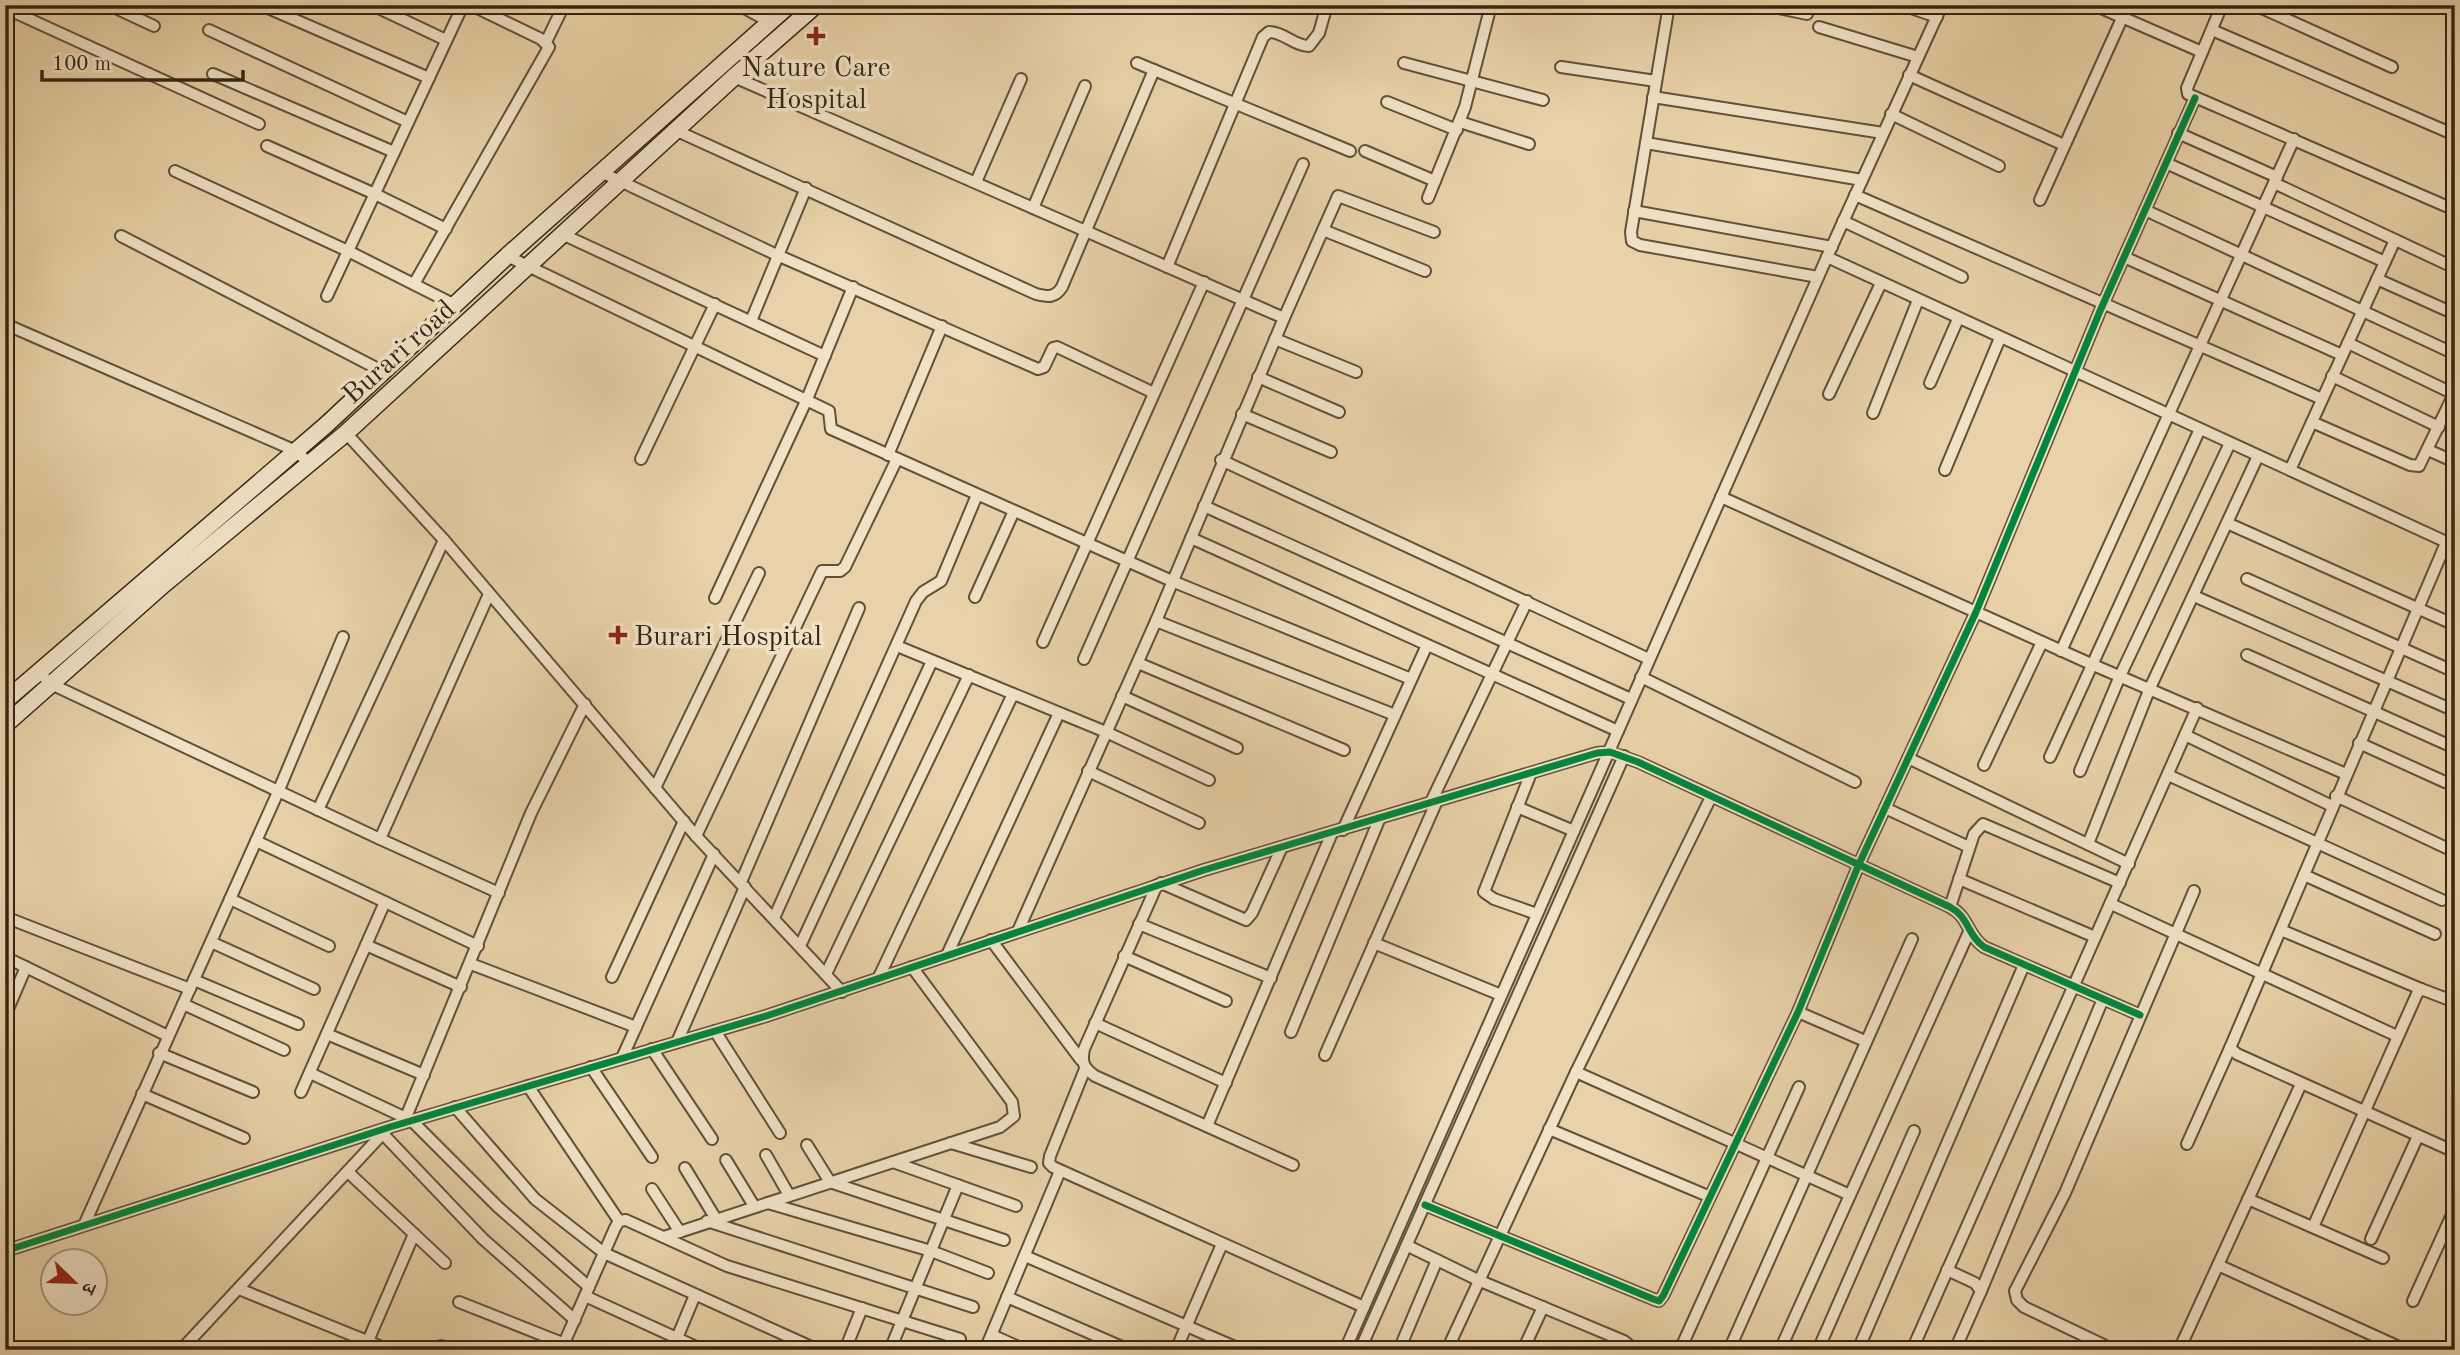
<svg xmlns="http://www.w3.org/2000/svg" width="2460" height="1355" font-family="'Old Standard TT','Noto Serif Devanagari',serif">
  <rect width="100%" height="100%" fill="#e9d2a9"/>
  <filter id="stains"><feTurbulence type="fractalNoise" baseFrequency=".00286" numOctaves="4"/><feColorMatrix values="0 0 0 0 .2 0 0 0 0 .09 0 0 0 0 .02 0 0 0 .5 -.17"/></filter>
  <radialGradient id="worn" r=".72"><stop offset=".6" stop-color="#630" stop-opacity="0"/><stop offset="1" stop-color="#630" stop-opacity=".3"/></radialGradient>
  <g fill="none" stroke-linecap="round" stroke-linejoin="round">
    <defs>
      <g id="minor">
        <path d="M109 5 154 26"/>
        <path d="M261 5 429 78"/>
        <path d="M372 5 446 40"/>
        <path d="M739 5 770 22"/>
        <path d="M1669 5 1631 232 1632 241 1640 245 1818 277"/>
        <path d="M1764 5 1807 14"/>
        <path d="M1902 5 1937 17"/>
        <path d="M2094 5 2202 52"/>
        <path d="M2222 5 2187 88 2188 94 2455 210"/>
        <path d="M2255 5 2392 67"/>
        <path d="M5 8 259 124"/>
        <path d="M1819 27 1918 57"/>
        <path d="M209 30 408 122"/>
        <path d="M2212 30 2455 135"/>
        <path d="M546 42 564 5"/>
        <path d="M1137 63 1350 151"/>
        <path d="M1404 63 1543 100"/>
        <path d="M1561 67 1656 81"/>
        <path d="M213 74 394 152"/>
        <path d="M1909 75 2064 145"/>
        <path d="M734 77 1284 318 1156 621 1018 931"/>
        <path d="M1653 97 1883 133"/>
        <path d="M1387 102 1457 130"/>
        <path d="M1891 114 1999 166"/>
        <path d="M1460 122 1529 144"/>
        <path d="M677 131 1036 294C1048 297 1055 298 1062 287L1154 70"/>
        <path d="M2178 133 2277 177"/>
        <path d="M1646 143 1862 180"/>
        <path d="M267 146 375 194 446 229"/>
        <path d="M1365 151 1435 181"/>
        <path d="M2166 163 2385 262"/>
        <path d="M175 171 348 251 455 305"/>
        <path d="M603 173 777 255 1038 369 1044 367 1053 348 1057 347 1154 393"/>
        <path d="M976 182 1021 79"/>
        <path d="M2274 183 2455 268"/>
        <path d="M1855 195 2322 399"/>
        <path d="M1428 198 1465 107 1491 5"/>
        <path d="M2040 200 2128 5"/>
        <path d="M1033 208 1085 86"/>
        <path d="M2145 210 2455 354"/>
        <path d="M1634 211 1832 247"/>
        <path d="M1843 221 1962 277"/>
        <path d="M1323 230 1425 271"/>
        <path d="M564 235 825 356"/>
        <path d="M121 236 384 372"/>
        <path d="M507 256 829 411 831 429 1172 581 1411 679"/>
        <path d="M1827 257 2455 546"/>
        <path d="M2124 257 2342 355"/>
        <path d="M1167 267 1263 37 1269 32C1284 32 1294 46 1309 46L1319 33 1327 5"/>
        <path d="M2377 279 2455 314"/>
        <path d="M414 284 549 47 541 39 471 5"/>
        <path d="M327 296 463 5"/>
        <path d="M1284 318 1338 196 1434 232"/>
        <path d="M751 321 806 188"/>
        <path d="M5 324 296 451 310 464"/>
        <path d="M1275 339 1356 372"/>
        <path d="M2348 343 2454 394"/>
        <path d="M2332 376 2439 427"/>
        <path d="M1258 377 1339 412"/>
        <path d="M1930 383 1958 319"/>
        <path d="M1829 394 1881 283"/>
        <path d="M1873 413 1918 300"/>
        <path d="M1242 414 1331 452"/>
        <path d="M2312 422 2410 465 2419 466 2455 392"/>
        <path d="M346 433 444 540 696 836 842 992"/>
        <path d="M2428 450 2455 462"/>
        <path d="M888 455 942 326"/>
        <path d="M641 459 715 304"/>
        <path d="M1221 460 1649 659"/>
        <path d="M1945 470 2000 338"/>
        <path d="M2290 470 2395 240"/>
        <path d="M1721 497 2091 664 2346 774"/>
        <path d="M1204 506 1631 699"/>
        <path d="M2227 523 2455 625"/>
        <path d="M1191 538 1618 731"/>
        <path d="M2446 543 2230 1048 2237 1054 2455 1152"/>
        <path d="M2247 579 2455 672"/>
        <path d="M2194 596 2455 711"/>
        <path d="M975 597 1014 511"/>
        <path d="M715 598 807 399 853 287"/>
        <path d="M1156 621 1395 715"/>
        <path d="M1043 642 1204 282"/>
        <path d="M897 646 1106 732 1209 780"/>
        <path d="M2061 651 2294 139"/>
        <path d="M2247 655 2455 748"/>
        <path d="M1084 659 1303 164"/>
        <path d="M1138 663 1344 750"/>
        <path d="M38 671 51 684 380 839 489 594"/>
        <path d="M1641 677 1855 782"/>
        <path d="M1122 696 1237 748"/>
        <path d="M2185 735 2332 806"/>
        <path d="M2359 743 2445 782"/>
        <path d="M2050 757 2200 429"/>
        <path d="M1908 758 2129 864"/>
        <path d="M1984 765 2042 642"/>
        <path d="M1088 771 1199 823"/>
        <path d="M2080 771 2120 676 2230 443"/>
        <path d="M1531 773 1484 892 1494 899 1537 914"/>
        <path d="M2168 775 2442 900"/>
        <path d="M655 788 759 573"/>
        <path d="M2336 796 2455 852"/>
        <path d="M1430 804 1527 601"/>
        <path d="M1517 807 1574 831"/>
        <path d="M1885 808 1969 847"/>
        <path d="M318 810 444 540"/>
        <path d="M1343 830 1427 645"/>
        <path d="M696 836 822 571H840L845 567 897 459"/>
        <path d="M380 839 499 893"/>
        <path d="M256 841 478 946"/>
        <path d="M2088 844 2150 688 2258 456"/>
        <path d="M2304 875 2435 934"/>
        <path d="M1959 879 2095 937"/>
        <path d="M741 882 859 608"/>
        <path d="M1161 883 1246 920 1252 913 1282 847"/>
        <path d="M1157 885 1084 1049C1081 1063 1084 1068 1095 1076L1293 1165"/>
        <path d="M230 899 329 946"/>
        <path d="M2111 904 2397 1036"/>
        <path d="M1950 907 1974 834 1983 824 2120 883"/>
        <path d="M5 917 190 989"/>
        <path d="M774 918 916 601 923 592 941 581 977 495"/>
        <path d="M1139 924 1271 978"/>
        <path d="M2281 930 2421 989"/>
        <path d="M991 940 1081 1060"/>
        <path d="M211 942 314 989"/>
        <path d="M1374 943 1501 995"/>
        <path d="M366 945 461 987"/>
        <path d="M800 946 932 661"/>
        <path d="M947 955 1059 713"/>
        <path d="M1124 956 1226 1001"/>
        <path d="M5 957 168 1036"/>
        <path d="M471 964 636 1027"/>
        <path d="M826 974 969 675"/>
        <path d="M612 977 684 821"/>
        <path d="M878 979 1013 694"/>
        <path d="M194 980 298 1024"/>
        <path d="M183 1004 284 1050"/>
        <path d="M1798 1012 1865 1041"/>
        <path d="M5 1016 26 967"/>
        <path d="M1095 1023 1226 1083"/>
        <path d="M715 1031 780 1133"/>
        <path d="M1291 1032 1379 820"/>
        <path d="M327 1034 424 1075"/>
        <path d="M677 1042 745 887"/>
        <path d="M652 1049 712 1139"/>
        <path d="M159 1053 253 1092"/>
        <path d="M1325 1055 1436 803"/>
        <path d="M622 1058 714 854"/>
        <path d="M591 1067 652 1157"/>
        <path d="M1085 1069 1050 1156 1049 1163 1053 1167 1364 1307"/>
        <path d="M1576 1072 1850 1195"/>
        <path d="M310 1073 406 1118"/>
        <path d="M528 1086 619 1221"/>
        <path d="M301 1092 385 902"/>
        <path d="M142 1094 244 1138"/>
        <path d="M455 1107 535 1199 604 1253 818 1350"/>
        <path d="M411 1120 498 1207 589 1287"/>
        <path d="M404 1122 531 813 585 704"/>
        <path d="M1207 1126 1332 833"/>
        <path d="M1549 1129 1708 1196"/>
        <path d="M383 1134 483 1239 575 1320"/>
        <path d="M951 1143 1031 1167"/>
        <path d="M2187 1144 2230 1048"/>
        <path d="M807 1145 830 1182 1004 1240"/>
        <path d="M766 1155 789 1195"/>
        <path d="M726 1160 754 1206"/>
        <path d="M893 1162 1016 1206"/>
        <path d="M685 1168 716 1219"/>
        <path d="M348 1172 445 1263"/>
        <path d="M652 1189 680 1232"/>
        <path d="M2248 1199 2383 1258"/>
        <path d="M768 1203 931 1251 988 1273"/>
        <path d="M1425 1205 1653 1299 1659 1301 1663 1296 1798 1012 1859 864 1976 612 2100 311 2195 98"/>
        <path d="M707 1221 973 1307"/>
        <path d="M85 1223 278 792 343 637"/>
        <path d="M2313 1227 2417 994 2421 989 2455 1002"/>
        <path d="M664 1237 1000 1127 1014 1116 1012 1102 912 967"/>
        <path d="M2371 1239 2418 1136"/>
        <path d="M1408 1246 1478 1280 1624 1341 1635 1350"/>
        <path d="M5 1251 390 1127 766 1016 1204 870 1597 753 1610 752 1638 762 1950 907C1969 917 1967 935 1984 947L2140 1015"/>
        <path d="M1025 1256 1242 1350"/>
        <path d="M2218 1265 2399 1347"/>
        <path d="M1947 1270 1975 1283 1981 1291 1955 1350"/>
        <path d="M239 1289 389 1350"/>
        <path d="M1981 1291 2103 999"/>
        <path d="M585 1296 703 1350"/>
        <path d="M1007 1297 1129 1350"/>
        <path d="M2413 1301 2455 1208"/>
        <path d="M459 1302 580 1350"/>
        <path d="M992 1335 1025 1350"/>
        <path d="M368 1341 414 1234"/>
        <path d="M181 1350 387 1129"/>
        <path d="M432 1350 441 1346 460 1350"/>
        <path d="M561 1350 615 1228 619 1221 626 1220 727 1266 960 1339"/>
        <path d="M672 1350 695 1295"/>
        <path d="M845 1350 862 1308"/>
        <path d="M890 1350 958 1185"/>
        <path d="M985 1350 1060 1171"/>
        <path d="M1176 1350 1222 1244"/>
        <path d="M1345 1350 1827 257 1942 5"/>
        <path d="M1360 1350 1624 756"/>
        <path d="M1399 1350 1437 1260"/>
        <path d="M1447 1350 1576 1072 1711 797"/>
        <path d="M1523 1350 1543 1307"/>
        <path d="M1680 1350 1799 1087"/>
        <path d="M1729 1350 1912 939"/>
        <path d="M1780 1350 1969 932"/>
        <path d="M1818 1350 1914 1131"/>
        <path d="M1858 1350 2024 965"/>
        <path d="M1912 1350 2197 708"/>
        <path d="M2114 1350 2024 1307 2017 1300 2015 1291 2065 1193 2194 891"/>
        <path d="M2179 1350 2301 1084"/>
      </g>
      <g id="secondary">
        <path d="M5 701 326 425 507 256 789 5"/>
        <path d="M5 725 163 585 346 433 734 77 816 5"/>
      </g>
    </defs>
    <use href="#minor" stroke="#615139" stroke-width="14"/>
    <use href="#secondary" stroke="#342614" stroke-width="19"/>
    <use href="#minor" stroke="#f1e2c7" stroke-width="10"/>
    <use href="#secondary" stroke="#f1e2c7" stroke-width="16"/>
    <defs>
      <g id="cycleway">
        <path d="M1425 1205 1653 1299 1659 1301 1663 1296 1798 1012 1859 864 1976 612 2100 311 2195 98"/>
        <path d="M5 1251 390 1127 766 1016 1204 870 1597 753 1610 752 1638 762 1950 907C1969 917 1967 935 1984 947L2140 1015"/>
      </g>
    </defs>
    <use href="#cycleway" stroke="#f1e2c7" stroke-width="11"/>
    <use href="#cycleway" stroke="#00873e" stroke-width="7"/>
  </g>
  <g fill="#8f2418" stroke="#f1e2c7" stroke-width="2.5">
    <path d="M812.5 25.5h7v7h7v7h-7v7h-7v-7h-7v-7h7z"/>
    <path d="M614.5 624.5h7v7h7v7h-7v7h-7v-7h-7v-7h7z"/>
  </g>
  <g text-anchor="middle" stroke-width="7" stroke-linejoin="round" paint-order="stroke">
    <g font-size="28" fill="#342614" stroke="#f1e2c7">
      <text x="816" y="76">Nature Care<tspan x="816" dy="32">Hospital</tspan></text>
      <text x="634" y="645" text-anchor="start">Burari Hospital</text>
    </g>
    <g font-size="28" fill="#342614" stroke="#f1e2c7">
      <text transform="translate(398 351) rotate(-42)" y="10">Burari road</text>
    </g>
  </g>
  <rect width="2460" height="1355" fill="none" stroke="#e9d2a9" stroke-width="28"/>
  <rect x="7" y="7" width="2446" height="1341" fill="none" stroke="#342614" stroke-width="3.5"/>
  <rect x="14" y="14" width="2432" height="1327" fill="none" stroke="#342614" stroke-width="2"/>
  <g transform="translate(74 1282) rotate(113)"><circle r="33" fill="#f1e2c7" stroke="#a5977f" stroke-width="2"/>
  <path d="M0-5L12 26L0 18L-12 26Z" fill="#8f2418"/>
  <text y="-10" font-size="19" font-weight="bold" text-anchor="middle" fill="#342614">उ</text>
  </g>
  <path d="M42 70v10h201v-10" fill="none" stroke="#342614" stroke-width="3.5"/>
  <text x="52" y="70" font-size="21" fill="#342614" stroke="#f1e2c7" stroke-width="5" paint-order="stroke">100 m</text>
  <rect width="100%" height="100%" filter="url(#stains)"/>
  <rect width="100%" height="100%" fill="url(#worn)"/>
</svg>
